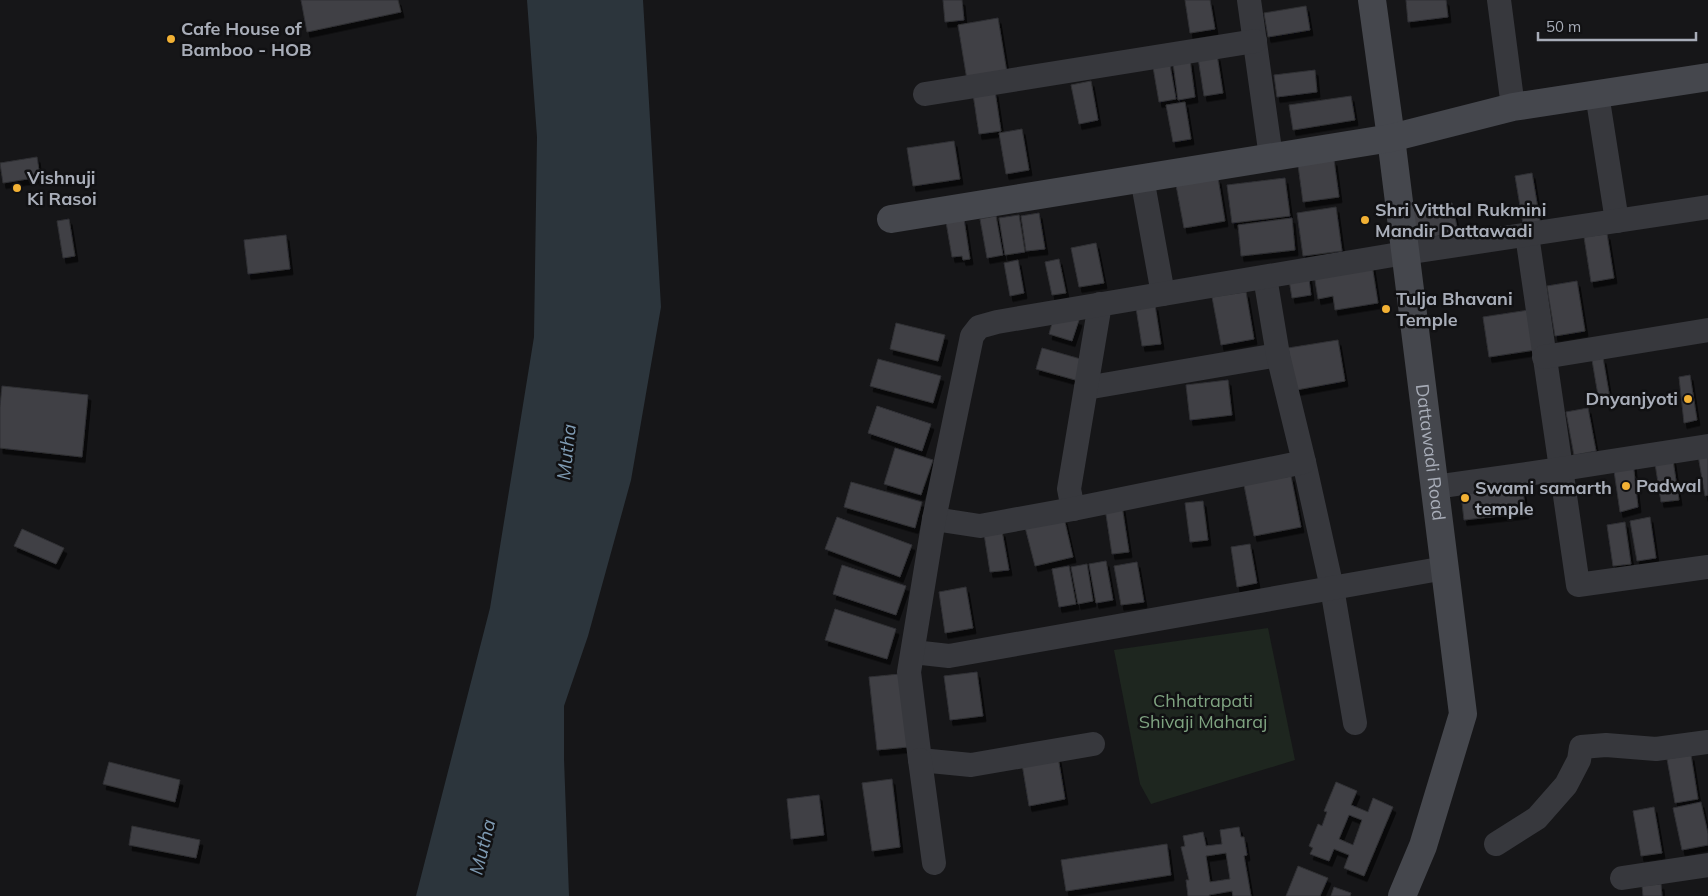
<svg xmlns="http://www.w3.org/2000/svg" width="1708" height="896" font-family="Mulish,sans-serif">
  <defs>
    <filter id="shadow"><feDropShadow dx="3" dy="5.5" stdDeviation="0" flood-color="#0009"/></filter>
  </defs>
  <rect width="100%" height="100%" fill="#161618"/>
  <path fill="#1e261f" d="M1268 628 1295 760 1151 804 1140 784 1114 650Z"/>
  <path fill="#2c353c" d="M527 0H643L661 307 631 480 588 636 564 706V759L569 896H416L490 608 534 337 537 137Z"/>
  <g fill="#404145" stroke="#303034" fill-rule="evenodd" filter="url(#shadow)">
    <path d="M301 0H398L401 12 307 32Z"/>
    <path d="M943 0H962L964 20 945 22Z"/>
    <path d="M1185 0H1210L1215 29 1190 33Z"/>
    <path d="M1406 0H1446L1448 17 1408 22Z"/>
    <path d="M1306 6 1310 30 1268 37 1264 13Z"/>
    <path d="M998 18 1007 73 967 80 958 25Z"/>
    <path d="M1217 55 1223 93 1204 96 1198 58Z"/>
    <path d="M1190 60 1195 97 1178 100 1173 63Z"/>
    <path d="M1170 65 1176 99 1159 102 1153 67Z"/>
    <path d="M1315 70 1317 92 1277 97 1274 75Z"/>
    <path d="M1091 81 1098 120 1079 124 1071 85Z"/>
    <path d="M995 91 1001 131 979 134 973 94Z"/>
    <path d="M1351 96 1355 120 1293 130 1289 105Z"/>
    <path d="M1185 102 1191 139 1173 142 1166 105Z"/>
    <path d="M1022 129 1029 170 1006 174 999 133Z"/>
    <path d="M954 141 960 179 913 186 907 148Z"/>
    <path d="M37 157 40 177 3 183 0 163Z"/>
    <path d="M1334 160 1339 197 1303 202 1298 165Z"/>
    <path d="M1532 173 1540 221 1523 224 1515 176Z"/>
    <path d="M1218 178 1225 221 1184 228 1176 185Z"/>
    <path d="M1285 178 1290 216 1232 223 1227 185Z"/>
    <path d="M1452 203 1458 232 1417 240 1411 212Z"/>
    <path d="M1336 207 1342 251 1303 256 1297 213Z"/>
    <path d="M1039 213 1045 249 1026 251 1021 216Z"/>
    <path d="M1019 215 1025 252 1005 255 999 218Z"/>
    <path d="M996 216 1003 255 987 258 980 219Z"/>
    <path d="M1292 218 1295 250 1241 256 1238 225Z"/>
    <path d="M69 219 75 256 63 258 57 221Z"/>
    <path d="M964 219 970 259 963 260 962 256 952 257 946 222Z"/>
    <path d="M1607 234 1614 278 1591 282 1584 237Z"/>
    <path d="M286 235 290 269 248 274 244 240Z"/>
    <path d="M1096 243 1104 283 1079 287 1071 248Z"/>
    <path d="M1059 259 1066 293 1052 295 1045 262Z"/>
    <path d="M1018 260 1024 293 1010 296 1004 263Z"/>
    <path d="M1372 265 1378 303 1335 310 1333 296 1318 299 1314 274Z"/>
    <path d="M1308 271 1311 295 1292 298 1288 274Z"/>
    <path d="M1577 281 1585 331 1555 336 1547 286Z"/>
    <path d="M1246 292 1254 339 1221 345 1212 297Z"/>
    <path d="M1155 305 1161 344 1142 346 1136 308Z"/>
    <path d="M1529 310 1535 350 1489 357 1483 317Z"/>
    <path d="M1055 313 1079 320 1072 341 1049 334Z"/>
    <path d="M896 323 945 335 938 361 890 349Z"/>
    <path d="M1338 340 1345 381 1296 390 1288 348Z"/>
    <path d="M1042 348 1084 360 1079 381 1036 369Z"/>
    <path d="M1603 358 1610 399 1599 401 1592 360Z"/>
    <path d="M878 359 941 376 933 403 870 386Z"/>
    <path d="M1690 375 1697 420 1684 423 1679 377Z"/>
    <path d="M1228 380 1232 415 1190 420 1186 385Z"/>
    <path d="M2 386 88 395 82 457 0 448V407Z"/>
    <path d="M877 406 931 424 922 451 868 433Z"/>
    <path d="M1588 408 1596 451 1574 455 1566 412Z"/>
    <path d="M895 448 933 460 921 495 884 484Z"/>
    <path d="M1708 451V495L1705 496 1698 455Z"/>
    <path d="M1672 454 1679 500 1661 502 1654 457Z"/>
    <path d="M1633 462 1638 507 1620 512 1613 464Z"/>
    <path d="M1291 476 1301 527 1254 536 1244 485Z"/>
    <path d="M851 482 922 502 915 528 844 507Z"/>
    <path d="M1522 485 1526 513 1464 520 1461 494Z"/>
    <path d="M1203 501 1208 540 1190 542 1185 503Z"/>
    <path d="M1122 506 1129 552 1112 554 1105 508Z"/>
    <path d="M837 517 912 545 900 577 825 549Z"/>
    <path d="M1650 517 1656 558 1637 561 1630 521Z"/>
    <path d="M1064 518 1073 557 1035 566 1025 527Z"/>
    <path d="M1625 522 1631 564 1613 566 1607 525Z"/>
    <path d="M22 529 64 548 56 564 14 546Z"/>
    <path d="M1002 531 1009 570 990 572 984 534Z"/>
    <path d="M1250 544 1257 583 1237 587 1231 547Z"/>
    <path d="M1106 561 1113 600 1096 603 1089 564Z"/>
    <path d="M1137 562 1144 602 1121 605 1114 566Z"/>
    <path d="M1087 564 1093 601 1078 604 1071 567Z"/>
    <path d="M842 565 906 586 896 615 833 594Z"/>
    <path d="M1069 566 1076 604 1059 607 1052 569Z"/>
    <path d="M966 587 973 628 945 633 939 592Z"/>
    <path d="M835 609 896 629 887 659 825 640Z"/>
    <path d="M977 672 983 716 950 720 944 676Z"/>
    <path d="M900 674 908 747 877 750 869 677Z"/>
    <path d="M1691 755 1698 799 1675 803 1667 759Z"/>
    <path d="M1058 757 1065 799 1029 806 1022 764Z"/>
    <path d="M109 762 180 780 175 802 103 784Z"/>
    <path d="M892 779 900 847 872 851 862 783Z"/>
    <path d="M1336 782 1357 791 1351 805 1368 812 1373 798 1393 807 1364 876 1344 868 1349 855 1334 849 1329 861 1310 854 1313 848 1309 846 1318 824 1322 826 1327 812 1324 811ZM1349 815 1362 820 1353 845 1339 839Z"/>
    <path d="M819 795 824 835 791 839 787 799Z"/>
    <path d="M1701 802 1708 834V845L1682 850 1673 808Z"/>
    <path d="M1654 807 1662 853 1641 856 1633 811Z"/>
    <path d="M132 826 200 840 196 858 129 845Z"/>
    <path d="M1239 827 1241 837H1244L1247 855 1244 856 1251 896H1233L1232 891 1209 895V896H1188L1186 880H1189L1181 847 1185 846 1183 836 1203 832 1206 846 1222 844 1220 830ZM1226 853 1230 879 1210 882 1206 856Z"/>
    <path d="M1167 844 1171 875 1066 891 1061 860Z"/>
    <path d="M1298 866 1328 878 1320 896H1286Z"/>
    <path d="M1661 884 1662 896H1643L1642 886Z"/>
    <path d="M1334 887 1351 893 1350 896H1331Z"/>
  </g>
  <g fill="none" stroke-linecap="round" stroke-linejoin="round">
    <g stroke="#37383d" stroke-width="24">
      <path d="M1249 0 1271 157"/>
      <path d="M1499 0 1513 107"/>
      <path d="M925 94 1255 41"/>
      <path d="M1597 94 1617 221"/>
      <path d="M1142 178 1163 294"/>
      <path d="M1527 235 1578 585 1708 567"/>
      <path d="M1544 357 1708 330"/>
      <path d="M1086 388 1278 355"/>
      <path d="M1304 462 1332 588 1355 723"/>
      <path d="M1435 487 1561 469 1708 446"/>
      <path d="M1073 509 1069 489 1100 304"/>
      <path d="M934 519 980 526 1073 509 1304 462 1278 355 1265 277"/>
      <path d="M913 652 949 656 1445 568"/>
      <path d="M1093 744 971 765 920 760 909 672 934 519 972 336 979 327 997 322 1405 253 1708 207"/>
      <path d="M920 760 934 863"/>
      <path d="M1496 844 1537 818 1566 785 1579 760 1581 747 1606 745 1656 749 1708 742"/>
      <path d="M1622 878 1708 865"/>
    </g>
    <g stroke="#45474d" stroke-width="28">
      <path id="s1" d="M1372 0 1391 138 1463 714 1423 846 1402 896"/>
      <path d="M891 219 1391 138 1513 107 1708 77"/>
    </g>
  </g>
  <g fill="#f2b134" stroke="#111113" stroke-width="2">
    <circle cx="171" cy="39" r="5"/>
    <circle cx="17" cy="188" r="5"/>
    <circle cx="1365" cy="220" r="5"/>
    <circle cx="1386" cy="309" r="5"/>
    <circle cx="1688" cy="399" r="5"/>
    <circle cx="1626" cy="486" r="5"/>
    <circle cx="1465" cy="498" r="5"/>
  </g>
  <g text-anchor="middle" stroke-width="5" stroke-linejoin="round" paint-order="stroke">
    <g font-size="18" font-weight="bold" fill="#a8adb8" stroke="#111113" text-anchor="start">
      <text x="181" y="35">Cafe House of<tspan x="181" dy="21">Bamboo - HOB</tspan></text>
      <text x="27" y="184">Vishnuji<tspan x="27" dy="21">Ki Rasoi</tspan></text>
      <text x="1375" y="216">Shri Vitthal Rukmini<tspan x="1375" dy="21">Mandir Dattawadi</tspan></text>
      <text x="1396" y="305">Tulja Bhavani<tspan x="1396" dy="21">Temple</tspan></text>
      <text x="1678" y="405" text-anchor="end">Dnyanjyoti</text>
      <text x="1636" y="492">Padwal</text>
      <text x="1475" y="494">Swami samarth<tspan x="1475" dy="21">temple</tspan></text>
    </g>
    <g font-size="18" fill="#a8adb8" stroke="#111113">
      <text dy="6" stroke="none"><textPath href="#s1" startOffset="456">Dattawadi Road</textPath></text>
    </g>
    <g font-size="18" fill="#7fa381" stroke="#111113">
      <text x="1203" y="707">Chhatrapati<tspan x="1203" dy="21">Shivaji Maharaj</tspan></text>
    </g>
    <g font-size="19" font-style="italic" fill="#7f9bb3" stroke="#111113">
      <text transform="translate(566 452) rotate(-84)" y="7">Mutha</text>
      <text transform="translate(482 847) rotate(-76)" y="7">Mutha</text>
    </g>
  </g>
  <path d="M1538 32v8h158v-8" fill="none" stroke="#a8adb8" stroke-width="2.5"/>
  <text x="1546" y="32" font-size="15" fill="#a8adb8" stroke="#111113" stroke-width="4" paint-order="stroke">50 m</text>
</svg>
